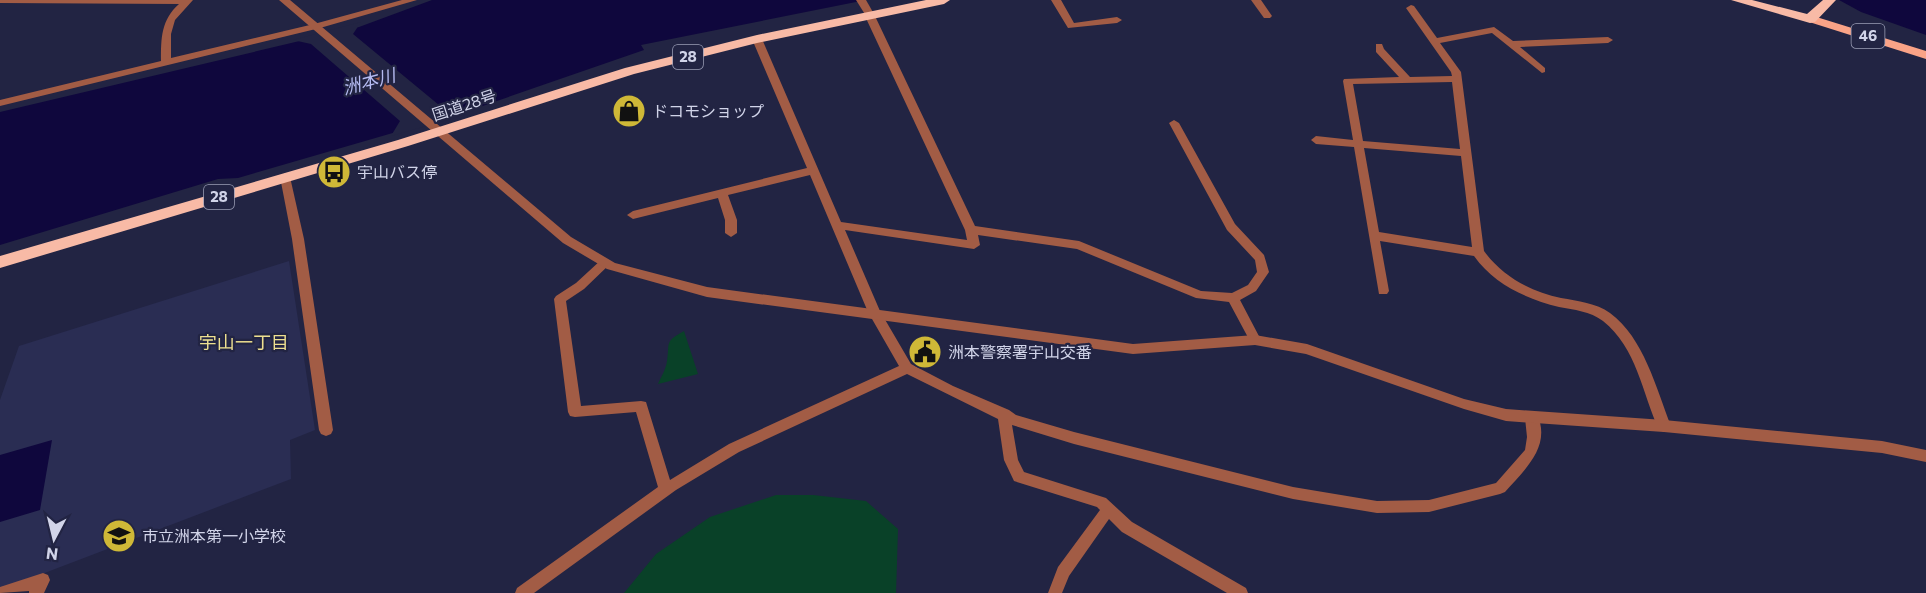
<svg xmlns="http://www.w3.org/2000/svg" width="1926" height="593" font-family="Commissioner,'Noto Sans JP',sans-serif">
  <rect width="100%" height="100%" fill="#222443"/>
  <path fill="#2a2d53" d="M289 261 315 430 290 440 291 479 0 590V400L19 346Z"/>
  <g fill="#094128">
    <path d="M684 331 698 374 658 384C661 377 666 369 667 361 670 342 664 342 684 331Z"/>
    <path d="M776 495H813L866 501 898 529 896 593H624L656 554 710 517Z"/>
  </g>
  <g fill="#0f073d">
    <path d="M432 0H866L641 45 644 50 465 112 238 178 218 179 0 245V112L359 27Z"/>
    <path d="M1839 0H1926V35L1861 12Z"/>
    <path d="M52 440 40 510 0 522V455Z"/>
  </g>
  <path fill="#222443" d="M361 22 353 34 445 110 465 115 391 136 400 121 311 44 293 40Z"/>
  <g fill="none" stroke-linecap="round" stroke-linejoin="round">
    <g fill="#a25c45" fill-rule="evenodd">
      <path d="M0 0H193L175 20 171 34V58L314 24 402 0H417L320 28 0 106V100L161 61C161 38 161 20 179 4L0 3Z"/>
      <path d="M1051 0H1061L1074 23 1117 17 1122 20 1117 23 1068 28Z"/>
      <path d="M1251 0H1261L1272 16 1270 18H1264Z"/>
      <path d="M1411 5 1414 6 1437 38 1494 27 1513 41 1608 37 1613 40 1608 43 1520 47 1545 68V72L1542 73 1492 33 1440 43 1461 72 1484 251C1502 276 1531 292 1561 298 1578 301 1596 303 1610 313 1644 338 1656 388 1671 426L1669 430 1664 432 1659 430C1642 393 1637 348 1603 321 1590 311 1574 310 1559 307 1526 299 1494 284 1474 256L1380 241 1389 291 1387 294H1379L1354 147 1316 144 1311 140 1316 136 1353 140 1343 81 1344 79 1399 77 1376 52V44H1382L1384 49 1410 77 1452 76 1451 72 1406 8ZM1452 82 1460 149 1363 141 1353 84ZM1364 148 1461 156 1472 247 1379 232Z"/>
      <path d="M869 11 874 14 975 226 1079 241 1201 291 1232 293 1248 285 1257 272 1255 260 1227 230 1169 123 1174 120 1179 123 1235 224 1264 255 1269 272 1256 291 1240 300 1261 340 1259 343H1251L1229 302 1196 298 1077 249 978 235 980 245 974 249 845 230 880 311 911 364 953 386 1009 410 1016 415 1074 432 1293 487 1377 501 1429 500 1496 483 1525 450 1527 437 1525 418 1527 414 1532 412 1537 414C1552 447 1524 470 1505 492L1500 494 1429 512 1377 513 1293 499 1074 444 1012 425 1018 460 1024 472 1106 498 1132 522 1246 588 1248 593H1227L1122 532 1109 519 1069 576 1062 593H1048L1058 567 1100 510 1097 507 1014 481 1004 460 998 419 907 374 739 452 676 490 534 593H515L517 588 658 487 636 412 575 417 570 416 568 412 554 299 556 296 576 283 601 260 605 259 611 263 584 289 566 301 581 406 641 401 646 402 670 480 729 444 899 366 868 312 810 175 728 195 737 220V233L731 237 725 233V220L718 198 633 219 627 215 633 211 807 168 752 39 757 36 762 39 841 222 967 240 965 230 864 14Z"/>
      <path d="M285 173 290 177 304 239 333 430 331 434 326 436 321 434 319 430 292 239 280 177Z"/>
      <path d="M43 573 48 575 50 580 44 593H29V591L0 593V587Z"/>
    </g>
    <g fill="#a25c45" fill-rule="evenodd">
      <path d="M279 0H290L571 237 615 263 707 287 1133 344 1255 335 1307 344 1464 399 1506 409 1664 420 1882 441 1926 450V462L1882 453 1664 432 1506 421 1464 409 1306 354 1255 345 1133 354 707 297 607 269 563 243Z"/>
      <path d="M856 0H866L874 14 872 16H866Z"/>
    </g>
    <path fill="#faa387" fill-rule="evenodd" d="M1810 15 1926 51V59L1806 21V17Z"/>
    <g fill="#f8baa6" fill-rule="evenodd">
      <path d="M926 0H950L944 4 757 43 634 74 408 146 0 268V256L398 140 625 68 757 35Z"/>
      <path d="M1731 0H1752L1807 14 1823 0H1836L1815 22 1810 23Z"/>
    </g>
  </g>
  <defs>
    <symbol id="shop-disc" viewBox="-11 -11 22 22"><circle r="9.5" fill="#cfb837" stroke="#222443"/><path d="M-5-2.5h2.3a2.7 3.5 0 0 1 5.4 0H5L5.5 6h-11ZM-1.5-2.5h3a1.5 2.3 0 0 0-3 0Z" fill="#111"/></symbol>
    <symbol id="bus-disc" viewBox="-11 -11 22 22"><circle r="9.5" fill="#cfb837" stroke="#222443"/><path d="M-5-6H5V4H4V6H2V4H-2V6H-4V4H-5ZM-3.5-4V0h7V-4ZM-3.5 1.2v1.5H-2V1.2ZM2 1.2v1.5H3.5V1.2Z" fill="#111"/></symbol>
    <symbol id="civic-disc" viewBox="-11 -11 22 22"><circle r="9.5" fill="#cfb837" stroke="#222443"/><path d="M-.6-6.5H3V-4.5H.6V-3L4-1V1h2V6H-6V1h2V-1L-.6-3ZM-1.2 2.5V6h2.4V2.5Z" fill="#111"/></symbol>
    <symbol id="school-disc" viewBox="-11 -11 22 22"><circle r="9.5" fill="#cfb837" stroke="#222443"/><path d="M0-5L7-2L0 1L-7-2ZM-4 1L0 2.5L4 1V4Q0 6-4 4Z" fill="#111"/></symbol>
  </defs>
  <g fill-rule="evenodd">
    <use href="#shop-disc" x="610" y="92" width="38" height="38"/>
    <use href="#bus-disc" x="315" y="153" width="38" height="38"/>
    <use href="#civic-disc" x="906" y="333" width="38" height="38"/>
    <use href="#school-disc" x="100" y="517" width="38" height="38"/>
  </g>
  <g text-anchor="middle" stroke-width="4.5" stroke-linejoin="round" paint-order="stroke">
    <g fill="#222443" stroke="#9c9fb7" stroke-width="1.5">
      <rect x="1851.5" y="24" width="33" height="24" rx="4.5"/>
      <rect x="673" y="45" width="30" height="24" rx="4.5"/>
      <rect x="204" y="185" width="30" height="24" rx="4.5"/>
    </g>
    <g font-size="15" font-weight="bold" fill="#d1d4e9">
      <text x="1868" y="41">46</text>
      <text x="688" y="62">28</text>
      <text x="219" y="202">28</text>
    </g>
    <g font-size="16" fill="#d1d4e9" stroke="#222443">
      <text transform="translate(464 105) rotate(-18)" y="6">国道28号</text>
    </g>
    <g font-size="16" fill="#d1d4e9" stroke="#222443" text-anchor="start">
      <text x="652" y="117">ドコモショップ</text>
      <text x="357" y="178">宇山バス停</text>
      <text x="948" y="358">洲本警察署宇山交番</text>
      <text x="142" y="542">市立洲本第一小学校</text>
    </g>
    <g font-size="18" font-style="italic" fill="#b5bbf1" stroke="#222443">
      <text transform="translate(369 82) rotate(-15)" y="6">洲本川</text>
    </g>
    <g font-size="18" fill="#eddf90" stroke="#222443">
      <text x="244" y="349">宇山一丁目</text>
    </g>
  </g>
  <g transform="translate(54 539) rotate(187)" stroke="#222443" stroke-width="4.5" paint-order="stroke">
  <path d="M0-4.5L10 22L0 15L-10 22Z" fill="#d1d4e9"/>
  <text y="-9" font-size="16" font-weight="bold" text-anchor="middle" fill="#d1d4e9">N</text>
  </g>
</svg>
